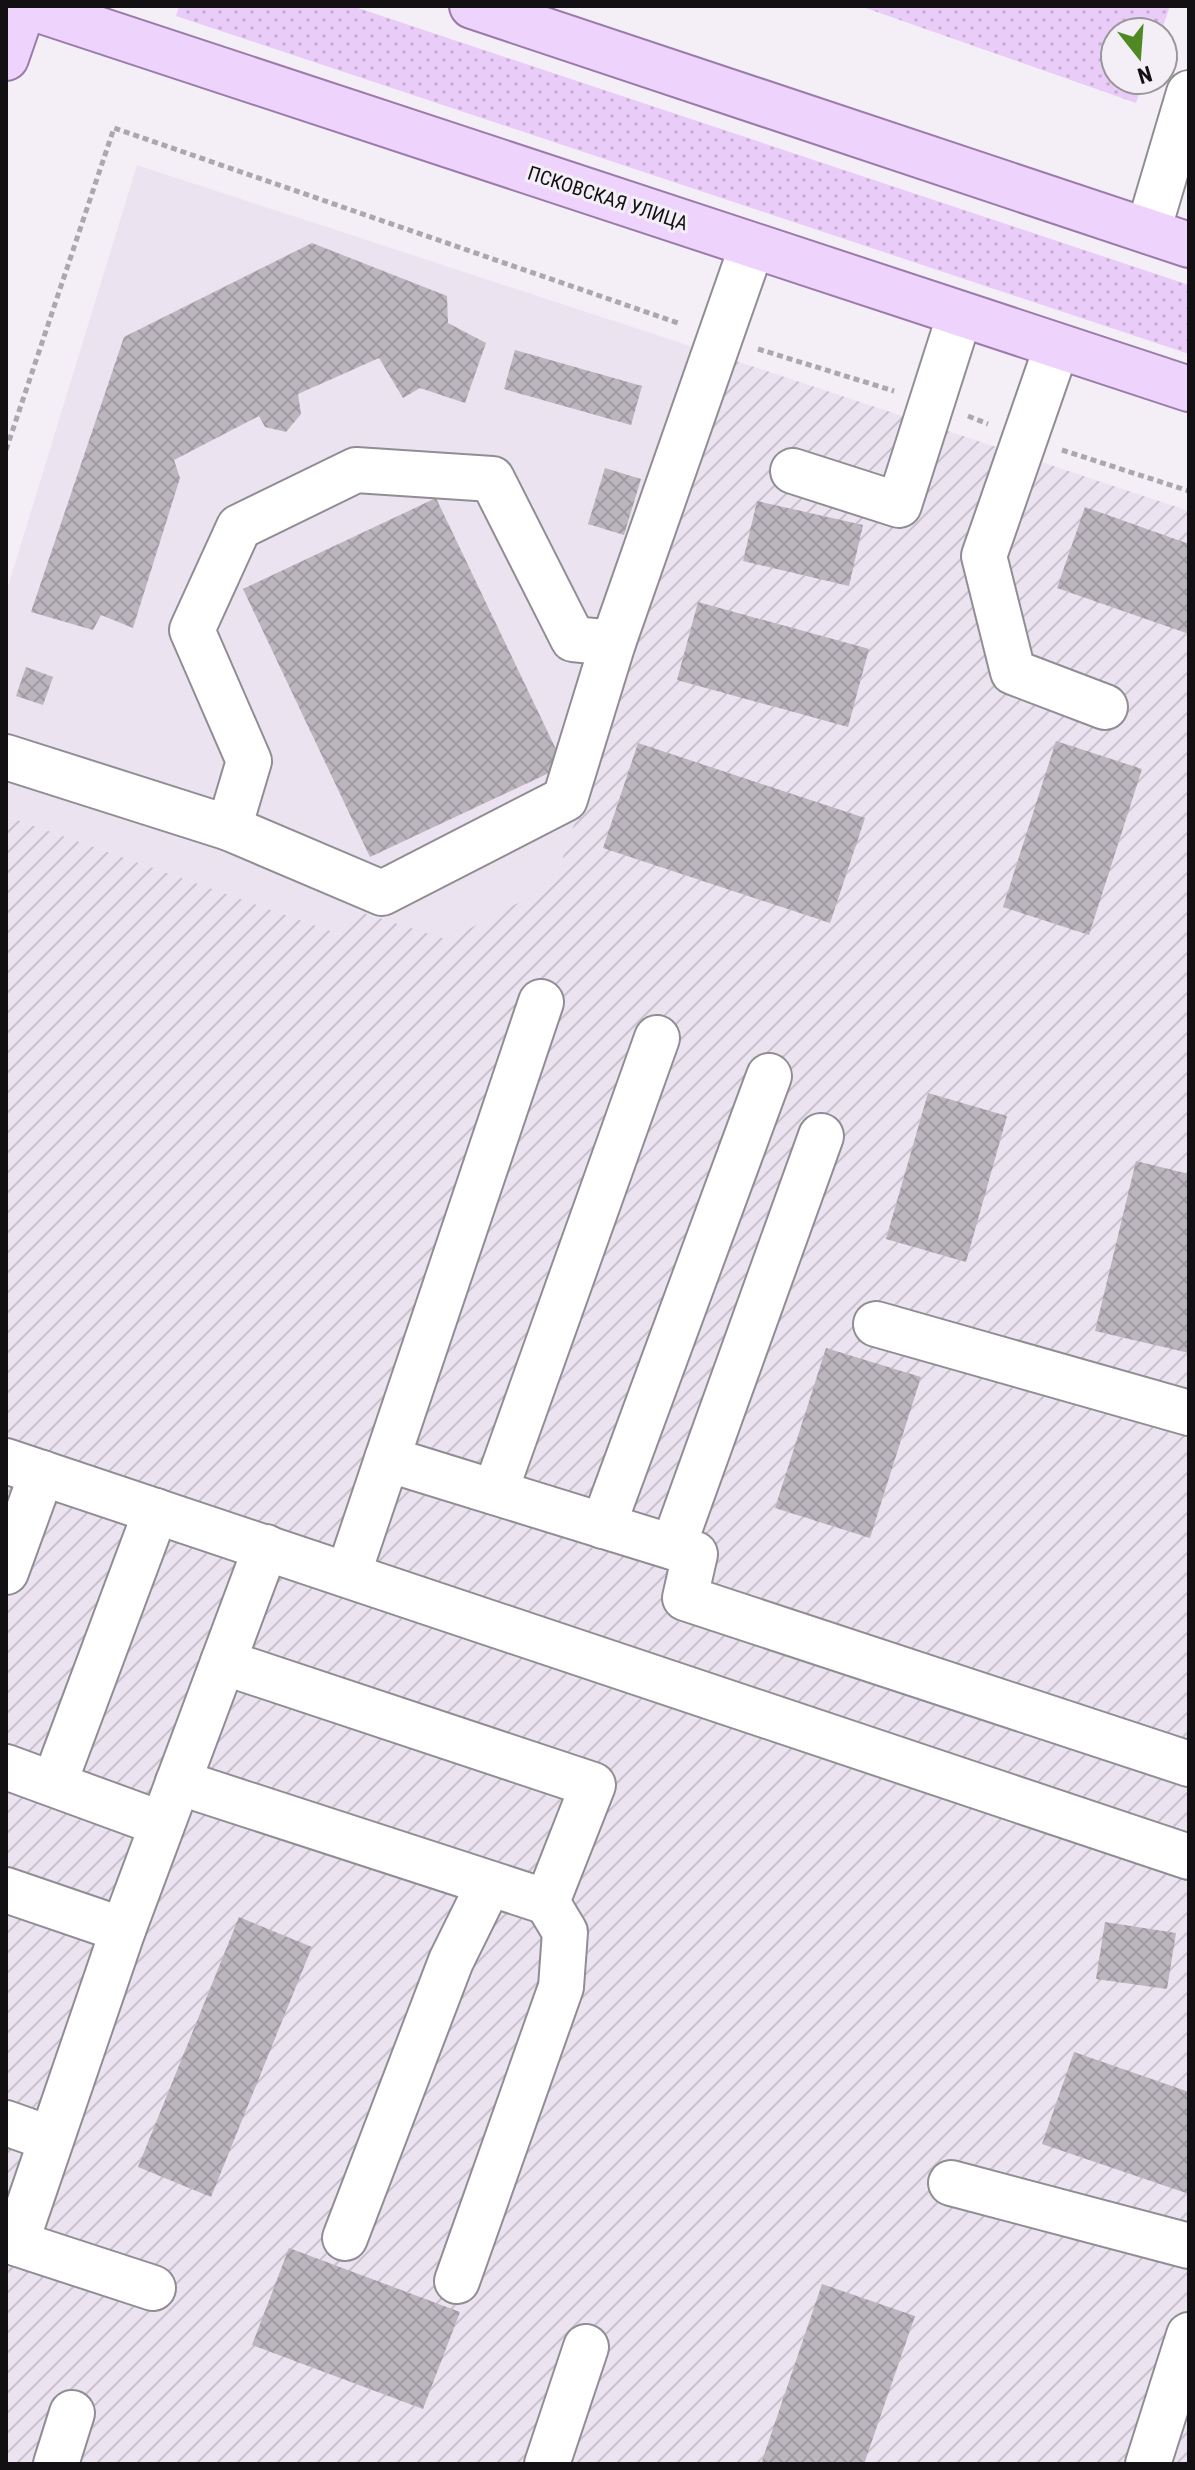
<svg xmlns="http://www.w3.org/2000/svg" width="1195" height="2470" font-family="'Roboto Condensed',sans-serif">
  <defs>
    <pattern id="industrial-furrows" width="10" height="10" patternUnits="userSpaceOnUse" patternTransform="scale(2)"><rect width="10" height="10" fill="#ece3f1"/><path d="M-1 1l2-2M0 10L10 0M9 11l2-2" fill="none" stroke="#c9c2ce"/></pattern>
    <pattern id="grass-dots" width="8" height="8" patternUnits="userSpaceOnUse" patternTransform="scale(2)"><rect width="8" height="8" fill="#e9ccf8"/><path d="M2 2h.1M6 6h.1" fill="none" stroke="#c7aed4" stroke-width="1.8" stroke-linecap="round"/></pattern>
    <pattern id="building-cross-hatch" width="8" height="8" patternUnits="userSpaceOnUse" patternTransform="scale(2)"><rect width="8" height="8" fill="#bbb6bd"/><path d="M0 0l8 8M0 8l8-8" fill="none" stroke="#a09ba2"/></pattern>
  </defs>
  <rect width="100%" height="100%" fill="#f4eff6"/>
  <path fill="#ece3f1" d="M137 165 730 359 554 884 448 941 354 910 339 934 6 816V593Z"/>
  <path fill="url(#industrial-furrows)" d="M730 359 1189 511V2464H6V816L339 934 354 910 448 940 554 884Z"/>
  <g fill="url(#grass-dots)">
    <path d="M179 6H352L1189 285V354L176 16Z"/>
    <path d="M860 6H1170L1161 32H1115V80H1144L1136 103Z"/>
  </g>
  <g fill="url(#building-cross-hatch)">
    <path d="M312 243 447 296 448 323 486 343 465 403 420 388 403 398 379 358 298 394 301 414 286 432 265 427 259 416 174 460 180 478 133 628 101 615 93 630 31 612 124 337Z"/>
    <path d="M515 350 642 386 631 425 504 389Z"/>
    <path d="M605 468 641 479 624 535 588 524Z"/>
    <path d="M436 498 564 766 370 857 243 589Z"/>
    <path d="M757 501 863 525 849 586 743 561Z"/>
    <path d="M1085 507 1189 544V634L1057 588Z"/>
    <path d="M698 602 869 649 848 727 677 680Z"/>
    <path d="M26 667 53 677 43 705 16 696Z"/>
    <path d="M1056 741 1142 769 1089 935 1003 907Z"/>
    <path d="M638 743 865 818 830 923 603 848Z"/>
    <path d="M928 1093 1007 1116 966 1262 886 1239Z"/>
    <path d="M1136 1161 1189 1174V1353L1095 1331Z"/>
    <path d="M826 1348 921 1377 870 1538 775 1508Z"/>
    <path d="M239 1917 312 1947 211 2197 138 2167Z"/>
    <path d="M1105 1922 1176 1933 1167 1989 1096 1979Z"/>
    <path d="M1074 2052 1189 2092V2194L1042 2144Z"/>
    <path d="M289 2248 460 2312 423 2409 252 2345Z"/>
    <path d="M822 2284 915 2316 864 2464H761Z"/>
  </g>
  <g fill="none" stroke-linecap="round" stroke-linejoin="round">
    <defs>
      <g id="minor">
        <path d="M1148 231 1189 93"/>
        <path d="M1057 346 984 556 1013 672 1105 707"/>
        <path d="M793 471 899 505 960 314"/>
        <path d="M6 757 229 828 249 761 192 630 239 527 356 470 492 479 573 639 613 643 752 246"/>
        <path d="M229 828 382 893 565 799 613 643"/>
        <path d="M876 1324 1189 1413"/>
        <path d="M387 1459 695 1554 685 1598 1189 1764"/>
        <path d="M6 1461 1189 1857"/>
        <path d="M495 1492 657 1038"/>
        <path d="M603 1526 769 1076"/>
        <path d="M673 1547 821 1136"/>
        <path d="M6 1572 42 1473"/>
        <path d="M348 1575 541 1002"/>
        <path d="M6 1767 162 1824"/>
        <path d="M178 1782 547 1902 593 1785 223 1662"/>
        <path d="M54 1784 156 1511"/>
        <path d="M6 1890 123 1930"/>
        <path d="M6 2123 51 2139"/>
        <path d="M951 2183 1189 2246"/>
        <path d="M345 2238 451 1961 489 1884"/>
        <path d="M6 2240 153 2288"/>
        <path d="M16 2243 123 1930 266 1547"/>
        <path d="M457 2281 561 1987 565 1932 547 1902"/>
        <path d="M56 2464 72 2413"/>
        <path d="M547 2464 586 2347"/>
        <path d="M1148 2464 1189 2335"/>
      </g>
      <g id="major">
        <path d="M27 6 1189 389"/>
        <path d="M472 6 1189 245"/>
        <path d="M6 58 24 6"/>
      </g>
    </defs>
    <use href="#minor" stroke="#928d94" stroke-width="48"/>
    <use href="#major" stroke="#9a7ba9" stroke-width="48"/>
    <g stroke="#aba7ad" stroke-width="5" stroke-dasharray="6 4" stroke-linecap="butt">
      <path d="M758 349 894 391"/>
      <path d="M968 416 988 424"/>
      <path d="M6 450 114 128 681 324"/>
      <path d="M1062 450 1189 491"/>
    </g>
    <use href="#minor" stroke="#fff" stroke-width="44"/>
    <use href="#major" stroke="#eed3fc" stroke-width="44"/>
  </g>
  <g text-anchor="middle" stroke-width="6" stroke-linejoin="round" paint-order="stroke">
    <g font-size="20" fill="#121013" stroke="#f4eff6">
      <text transform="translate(608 198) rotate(18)" y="7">ПСКОВСКАЯ УЛИЦА</text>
    </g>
  </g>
  <rect width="1195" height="2470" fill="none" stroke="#121013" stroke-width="16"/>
  <g transform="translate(1139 56) rotate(163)"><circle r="38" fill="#f4eff6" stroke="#9a969b" stroke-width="2"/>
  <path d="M0-6L14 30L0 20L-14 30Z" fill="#508823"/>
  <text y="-12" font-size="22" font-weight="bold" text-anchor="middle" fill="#121013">N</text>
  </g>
</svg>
